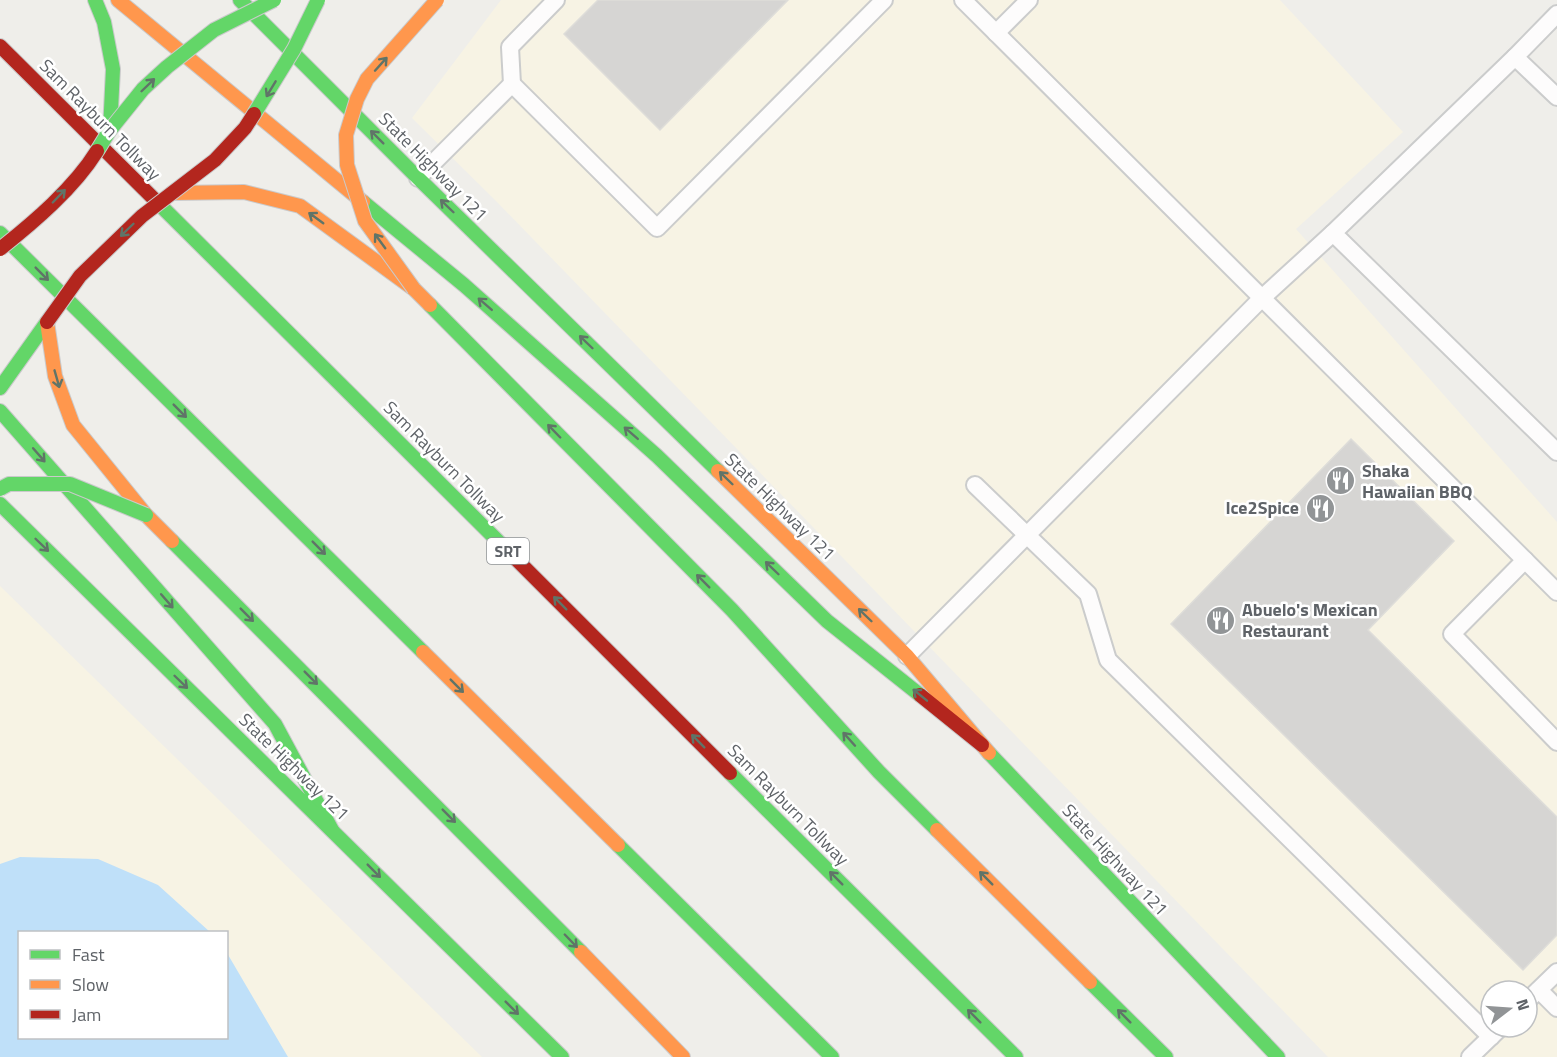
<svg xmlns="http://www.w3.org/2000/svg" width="1557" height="1057" font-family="'Titillium Web',sans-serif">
  <rect width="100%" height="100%" fill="#efeeea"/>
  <g fill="#f7f3e4" fill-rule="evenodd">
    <path d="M501 0H1280L1403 132 1296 229 1557 522V1057H1328L497 202 412 118ZM1491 991H1527V1027H1491Z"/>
    <path d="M0 586 482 1057H0ZM20 932H226V1038H20Z"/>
  </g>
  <path fill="#bfe0f9" d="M20 857 98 859 158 885 210 932H20V1038H226L227 953 288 1057H0V864Z"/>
  <g fill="#d6d5d3" stroke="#deddd9" stroke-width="1.5">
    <path d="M598 0H788L660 130 564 34Z"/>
    <path d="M1351 439 1454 541 1368 630 1557 817V935L1523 970 1171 624Z"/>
  </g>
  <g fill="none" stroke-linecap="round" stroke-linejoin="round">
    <defs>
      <g id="lane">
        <path d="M963 0 1557 592"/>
        <path d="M1557 14 1515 57 1557 97"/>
        <path d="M996 33 1029 0"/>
        <path d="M1515 57 1333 233 1557 452"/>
        <path d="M512 84 510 47 556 0"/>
        <path d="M418 178 512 84 657 228 884 0"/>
        <path d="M975 485 1088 594 1108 660 1491 1037"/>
        <path d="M1525 560 1452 634 1557 742"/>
        <path d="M907 656 1262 298 1333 233"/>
        <path d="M1539 990 1557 1008"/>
        <path d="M1527 1001 1557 972"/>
        <path d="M1470 1057 1501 1027"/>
      </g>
      <g id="fast">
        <path d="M95 0 104 22 113 69 110 130"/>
        <path d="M240 0 418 178 718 471"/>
        <path d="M156 201 515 558"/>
        <path d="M363 202 464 285 657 456 827 621 920 695"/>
        <path d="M0 233 423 652"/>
        <path d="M430 305 732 610 879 772 937 830"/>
        <path d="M0 388 47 322"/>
        <path d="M0 411 275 724 332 830"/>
        <path d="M0 504 562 1057"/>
        <path d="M172 541 581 952"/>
        <path d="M989 753 1278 1057"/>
        <path d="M730 773 1016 1057"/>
        <path d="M618 845 832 1057"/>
        <path d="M1090 982 1166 1057"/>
      </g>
      <g id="slow">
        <path d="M118 0 363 202"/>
        <path d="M172 193 244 192 300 206 414 289 430 305"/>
        <path d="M47 322 55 376 73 425 146 515 172 541"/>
        <path d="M718 471 907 656 989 753"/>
        <path d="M423 652 618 845"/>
        <path d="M937 830 1090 982"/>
        <path d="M581 952 683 1057"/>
      </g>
      <g id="jam">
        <path d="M0 46 156 201"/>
        <path d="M515 558 730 773"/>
        <path d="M920 695 982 745"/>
      </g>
    </defs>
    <use href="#lane" stroke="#cbcccc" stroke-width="20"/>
    <use href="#fast" stroke="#cacacb" stroke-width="16"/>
    <use href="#slow" stroke="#cacacb" stroke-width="16"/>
    <use href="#jam" stroke="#cacacb" stroke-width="16"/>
    <use href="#lane" stroke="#fdfcfc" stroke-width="16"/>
    <use href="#fast" stroke="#63d668" stroke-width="14"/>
    <use href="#slow" stroke="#ff974d" stroke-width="14"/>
    <use href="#jam" stroke="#b3261e" stroke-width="14"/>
    <defs>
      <g id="fast-bridge">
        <path d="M254 114 294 49 318 0"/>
        <path d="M97 151 110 130 143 89 167 67 214 30 274 0"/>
        <path d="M0 489 9 484H70L146 515"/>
      </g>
      <path id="slow-bridge" d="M414 289 365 221 347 165 346 135 357 99 367 79 437 0"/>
      <g id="jam-bridge">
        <path d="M0 249C34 222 74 188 97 151"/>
        <path d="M47 322 80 276 142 216 215 160 245 128 254 114"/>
      </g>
    </defs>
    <use href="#fast-bridge" stroke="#cacacb" stroke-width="16" stroke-linecap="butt"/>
    <use href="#slow-bridge" stroke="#cacacb" stroke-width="16" stroke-linecap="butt"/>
    <use href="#jam-bridge" stroke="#cacacb" stroke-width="16" stroke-linecap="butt"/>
    <use href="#fast-bridge" stroke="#63d668" stroke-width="14"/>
    <use href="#slow-bridge" stroke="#ff974d" stroke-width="14"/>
    <use href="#jam-bridge" stroke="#b3261e" stroke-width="14"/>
  </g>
  <defs><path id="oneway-shaft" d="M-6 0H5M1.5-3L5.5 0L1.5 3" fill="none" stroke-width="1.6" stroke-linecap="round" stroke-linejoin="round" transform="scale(1.5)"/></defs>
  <g stroke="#607468">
    <use href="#oneway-shaft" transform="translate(381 64) rotate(-48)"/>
    <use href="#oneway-shaft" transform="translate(148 85) rotate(-44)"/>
    <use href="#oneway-shaft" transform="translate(271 89) rotate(121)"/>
    <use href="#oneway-shaft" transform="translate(377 137) rotate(-135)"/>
    <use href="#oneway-shaft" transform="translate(59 196) rotate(-46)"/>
    <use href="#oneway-shaft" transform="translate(447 206) rotate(-136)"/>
    <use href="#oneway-shaft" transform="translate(316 218) rotate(-144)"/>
    <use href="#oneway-shaft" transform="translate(127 230) rotate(136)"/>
    <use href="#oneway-shaft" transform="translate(380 241) rotate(-126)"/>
    <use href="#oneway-shaft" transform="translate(42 274) rotate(45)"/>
    <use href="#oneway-shaft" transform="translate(485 304) rotate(-139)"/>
    <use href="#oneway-shaft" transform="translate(586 342) rotate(-136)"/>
    <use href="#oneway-shaft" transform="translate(57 379) rotate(74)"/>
    <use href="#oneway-shaft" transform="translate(180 411) rotate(45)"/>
    <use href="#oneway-shaft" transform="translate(554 431) rotate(-134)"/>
    <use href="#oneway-shaft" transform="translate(631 433) rotate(-139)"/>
    <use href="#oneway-shaft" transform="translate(39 455) rotate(49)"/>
    <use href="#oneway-shaft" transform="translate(726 478) rotate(-136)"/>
    <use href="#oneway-shaft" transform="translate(42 545) rotate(44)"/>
    <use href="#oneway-shaft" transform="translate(319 548) rotate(45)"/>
    <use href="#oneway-shaft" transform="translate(772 568) rotate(-136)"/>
    <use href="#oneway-shaft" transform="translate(703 581) rotate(-135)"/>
    <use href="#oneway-shaft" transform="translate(167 601) rotate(49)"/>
    <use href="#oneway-shaft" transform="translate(560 603) rotate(-135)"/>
    <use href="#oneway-shaft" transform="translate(247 615) rotate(45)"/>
    <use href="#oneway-shaft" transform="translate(865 615) rotate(-136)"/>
    <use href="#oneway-shaft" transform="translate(311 678) rotate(45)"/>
    <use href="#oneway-shaft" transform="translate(181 682) rotate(44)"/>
    <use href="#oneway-shaft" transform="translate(457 686) rotate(45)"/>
    <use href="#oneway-shaft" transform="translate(920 695) rotate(-141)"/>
    <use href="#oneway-shaft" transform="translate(849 739) rotate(-132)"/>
    <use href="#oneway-shaft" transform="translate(698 741) rotate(-135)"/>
    <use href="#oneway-shaft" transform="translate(449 816) rotate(45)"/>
    <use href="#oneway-shaft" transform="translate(374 871) rotate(45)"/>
    <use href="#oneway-shaft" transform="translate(836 878) rotate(-135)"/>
    <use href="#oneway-shaft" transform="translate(986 878) rotate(-135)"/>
    <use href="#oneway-shaft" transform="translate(571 941) rotate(46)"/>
    <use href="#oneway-shaft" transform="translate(512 1008) rotate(45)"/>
    <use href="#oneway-shaft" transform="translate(974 1016) rotate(-135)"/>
    <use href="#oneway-shaft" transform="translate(1124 1016) rotate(-135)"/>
  </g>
  <defs>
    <symbol id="restaurant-disc" viewBox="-11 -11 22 22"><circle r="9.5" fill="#919496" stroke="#fff"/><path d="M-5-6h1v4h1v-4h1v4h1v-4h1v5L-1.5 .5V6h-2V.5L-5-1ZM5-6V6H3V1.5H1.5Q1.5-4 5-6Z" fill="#fff"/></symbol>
  </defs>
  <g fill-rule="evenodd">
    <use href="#restaurant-disc" x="1324" y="464" width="33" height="33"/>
    <use href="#restaurant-disc" x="1304" y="492" width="33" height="33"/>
    <use href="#restaurant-disc" x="1204" y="604" width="33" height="33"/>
  </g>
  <g text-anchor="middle" stroke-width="5" stroke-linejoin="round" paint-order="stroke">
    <rect fill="#fff" stroke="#8f9295" stroke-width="1.5" x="487" y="538" width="42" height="26" rx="4.5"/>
    <g font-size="16" font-weight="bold" fill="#5f6368">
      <text x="508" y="557">SRT</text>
    </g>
    <g font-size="18" fill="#5f6368" stroke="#fff">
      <text transform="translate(100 120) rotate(45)" y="6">Sam Rayburn Tollway</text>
      <text transform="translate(433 167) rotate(45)" y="6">State Highway 121</text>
      <text transform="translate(444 462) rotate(45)" y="6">Sam Rayburn Tollway</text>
      <text transform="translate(780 507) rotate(44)" y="6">State Highway 121</text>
      <text transform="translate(294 767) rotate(44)" y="6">State Highway 121</text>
      <text transform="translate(788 805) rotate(45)" y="6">Sam Rayburn Tollway</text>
      <text transform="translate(1115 860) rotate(47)" y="6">State Highway 121</text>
    </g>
    <g font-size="18" font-weight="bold" fill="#5f6368" stroke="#fff" text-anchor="start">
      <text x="1362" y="477">Shaka<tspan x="1362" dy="21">Hawaiian BBQ</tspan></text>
      <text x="1299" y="514" text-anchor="end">Ice2Spice</text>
      <text x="1242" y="616">Abuelo's Mexican<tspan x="1242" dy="21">Restaurant</tspan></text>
    </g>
  </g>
  <rect x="18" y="931" width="210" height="108" fill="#ffffff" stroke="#bfc1c3" stroke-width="1.5"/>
  <rect x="30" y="950" width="30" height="9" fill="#63d668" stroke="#bfc1c3" stroke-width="1.5"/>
  <text x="72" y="961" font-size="18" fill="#5f6368">Fast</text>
  <rect x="30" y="980" width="30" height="9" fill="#ff974d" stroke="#bfc1c3" stroke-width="1.5"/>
  <text x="72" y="991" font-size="18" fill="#5f6368">Slow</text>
  <rect x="30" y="1010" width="30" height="9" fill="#b3261e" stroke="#bfc1c3" stroke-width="1.5"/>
  <text x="72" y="1021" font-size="18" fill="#5f6368">Jam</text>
  <g transform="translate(1509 1009) rotate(73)"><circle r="28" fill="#ffffff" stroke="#bfc1c3" stroke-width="1.5"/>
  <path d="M0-4.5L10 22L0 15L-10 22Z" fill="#919496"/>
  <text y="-9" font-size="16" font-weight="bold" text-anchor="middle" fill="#5f6368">N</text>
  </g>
</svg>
